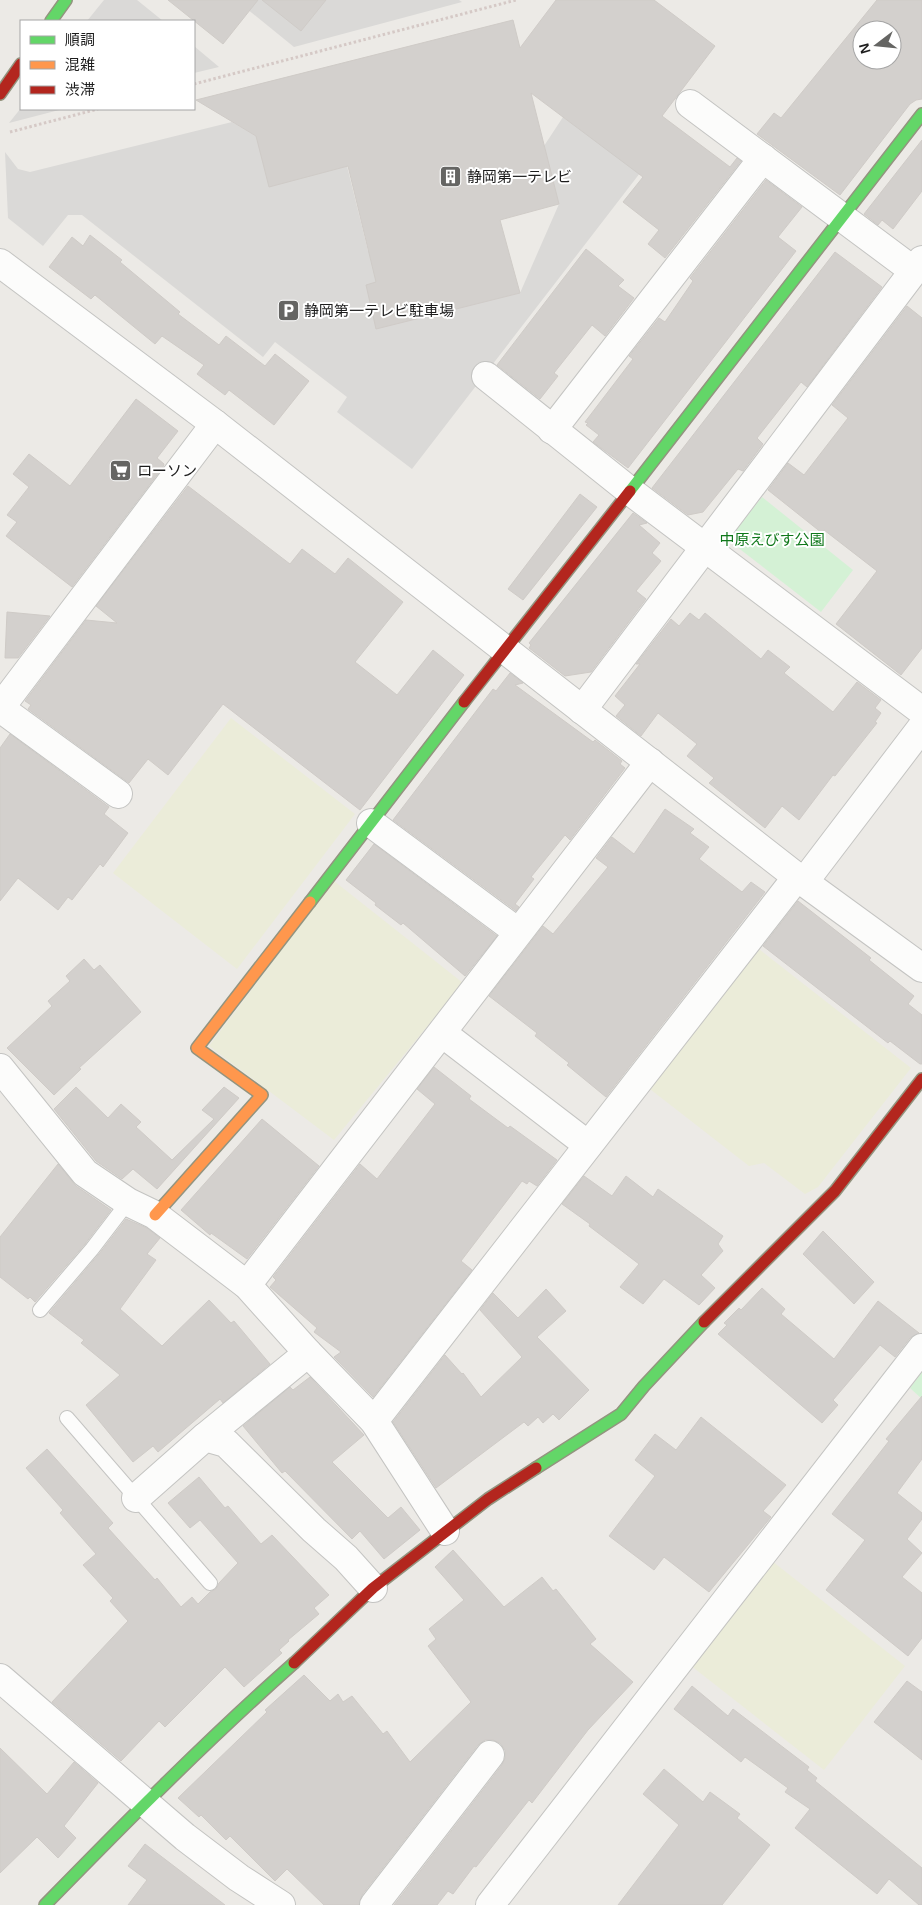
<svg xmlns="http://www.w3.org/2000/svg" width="922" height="1905" font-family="Helvetica,'Noto Sans JP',sans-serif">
  <rect width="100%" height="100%" fill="#eceae6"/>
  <g fill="#dad9d7">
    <path d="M104 0H137L163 21H87Z"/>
    <path d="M236 0H459L462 2 294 47Z"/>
    <path d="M194 46 219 67 194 73Z"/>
    <path d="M21 108V109H63L9 123Z"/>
    <path d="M563 117 640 173 412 469 337 412 347 397 275 342 263 357 82 215H68L43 246 8 218 5 152 18 169 30 172 232 122 279 149 269 186 347 166 368 251 381 248 376 328 520 293 559 204 544 146Z"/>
  </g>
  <g fill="#ebecd9">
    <path d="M231 718 355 814 237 969 113 873Z"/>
    <path d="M334 881 463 983 334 1140 209 1046Z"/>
    <path d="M755 946 911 1068 818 1187 805 1194 764 1163 749 1166 646 1086Z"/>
    <path d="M772 1561 905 1666 824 1770 690 1665Z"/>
  </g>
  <g fill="#d4f1d5">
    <path d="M762 497 853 570 821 612 728 540Z"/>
    <path d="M922 1372V1399L910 1388Z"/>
  </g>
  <g fill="#d3d0cd" stroke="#cfcbc7" fill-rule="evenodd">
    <path d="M168 0H258L223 44Z"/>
    <path d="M262 0H326L301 31Z"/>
    <path d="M556 0H654L715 46 662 116 730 167 737 158 741 161 665 258 648 244 659 230 623 202 643 177 531 93 559 204 500 220 520 293 376 329 366 285 376 282 348 166 269 187 256 136 196 100 513 20 520 48Z"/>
    <path d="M877 0H922V99L916 100 910 104 840 195 757 134 774 113 781 118ZM862 30H892V60H862Z"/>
    <path d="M922 140V191L893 229 882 220 878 225 864 214Z"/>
    <path d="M766 180 802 207 778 237 796 251 628 468 593 442 599 435 586 425 588 423 585 422 633 359 629 356 659 318 665 322 693 281 690 278Z"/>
    <path d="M90 235 122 260 120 262 180 312 178 314 219 345 226 336 265 366 275 354 309 381 274 425 229 390 225 395 197 374 204 365 162 336 155 344 95 295 91 299 49 267 72 237 83 246Z"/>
    <path d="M586 249 624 280 618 286 634 298 605 336 592 325 554 373 558 376 540 399 497 365Z"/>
    <path d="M835 252 882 287 807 387 801 382 757 438 763 444 743 471 738 469 703 512 688 515 652 488Z"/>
    <path d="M907 306 922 318V648L901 675 836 624 877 571 824 530 822 533 768 490 788 463 804 475 848 418 832 405Z"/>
    <path d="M136 399 178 431 157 458 164 464 163 467 72 587 6 536 17 522 7 515 29 487 13 474 29 454 70 486Z"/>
    <path d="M188 486 290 564 302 549 335 574 348 558 403 602 355 662 397 695 433 650 464 675 360 810 223 704 168 775 148 759 129 783 28 709 31 705 25 701 86 620 117 623 96 606Z"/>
    <path d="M580 494 597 507 523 600 508 589Z"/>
    <path d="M633 513 647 523 639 525 660 543 652 553 661 561 636 591 646 599 591 672 565 676 529 648 531 645 529 643Z"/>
    <path d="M7 612 50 616 18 658H5Z"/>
    <path d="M690 613 699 620 705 613 761 659 768 650 790 667 784 673 833 712 857 682 881 700 875 708 881 713 875 722 877 723 835 776 833 775 799 820 782 806 765 828 709 783 714 778 687 756 697 744 658 713 641 736 616 716 625 705 615 696 640 664H636L671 619 679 626Z"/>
    <path d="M510 673 523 683 515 685 593 742 595 740 622 761 620 764 625 768 570 840 565 835 531 877 534 879 515 904 519 907 516 911 393 820 493 689 496 691Z"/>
    <path d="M10 734 109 807 104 814 128 833 103 867 100 864 72 900 68 897 58 910 18 878 0 901V748Z"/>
    <path d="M665 809 694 829 690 833 709 847 699 859 742 892 751 882 765 892 606 1097 567 1065 569 1063 535 1036 537 1033 489 996 543 926 553 934 608 867 596 858 612 837 634 854Z"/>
    <path d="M374 844 497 936 465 976 403 923 401 925 375 905 376 903 346 880Z"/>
    <path d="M798 901 871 958 869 960 914 996 908 1004 922 1015V1064H920L890 1041 888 1043 763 946Z"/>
    <path d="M84 959 94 970 100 965 141 1012 79 1068 81 1069 54 1095 7 1048 52 1006 48 1001 70 981 66 976Z"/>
    <path d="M434 1067 471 1096 469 1099 508 1128 510 1126 557 1160 537 1186 529 1181 527 1184 522 1181 461 1261 472 1270 373 1397 334 1357 341 1352 314 1332 317 1328 270 1287 276 1280 273 1277 360 1164 377 1179 435 1104 417 1089Z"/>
    <path d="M76 1087 108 1118 121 1104 141 1122 136 1127 172 1160 214 1119 202 1110 224 1087 239 1098 157 1189 133 1169 122 1179 96 1161 54 1109Z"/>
    <path d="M262 1119 319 1166 247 1259 211 1233 210 1235 181 1210Z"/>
    <path d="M58 1164 76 1186 111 1210 85 1244 35 1302 30 1297 28 1299 0 1277V1237Z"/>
    <path d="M584 1176 612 1196 626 1176 653 1197 658 1189 723 1236 718 1244 723 1251 701 1275 715 1288 699 1305 664 1279 643 1304 620 1287 639 1264 589 1226 590 1224 562 1204Z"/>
    <path d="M126 1219 147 1228 160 1238 147 1254 156 1260 120 1309 162 1346 209 1300 231 1323 234 1321 270 1364 223 1403 220 1399 158 1452 153 1446 133 1462 86 1405 120 1375 81 1343 84 1340 49 1313 99 1254Z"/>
    <path d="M823 1231 874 1282 854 1304 803 1254Z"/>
    <path d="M762 1288 785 1309 781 1314 834 1359 878 1301 919 1333 910 1338 895 1357 880 1345 833 1400 838 1405 822 1423 718 1334 727 1325 724 1323 739 1308 741 1310Z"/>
    <path d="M546 1289 566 1311 537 1337 589 1390 559 1420 553 1414 543 1423 538 1417 528 1426 524 1422 436 1488 393 1422 445 1355 462 1374 463 1373 481 1397 522 1357 480 1310 493 1293 518 1318Z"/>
    <path d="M310 1377 364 1435 332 1462 388 1518 401 1507 420 1530 384 1559 360 1531 352 1539 285 1471 282 1473 243 1426 290 1387 293 1390Z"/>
    <path d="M922 1396V1459L897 1493 922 1513V1519L907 1539 922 1553 902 1577 922 1593V1638L908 1656 826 1590 865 1540 832 1514 889 1441 886 1439Z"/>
    <path d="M701 1417 786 1485 763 1511 771 1517 709 1592 664 1557 654 1570 609 1536 655 1476 635 1460 655 1434 676 1450Z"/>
    <path d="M47 1449 113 1523 108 1528 155 1580 157 1578 181 1607 192 1597 198 1604 210 1592 216 1589 219 1583 238 1563 200 1520 190 1528 168 1503 199 1477 225 1508 228 1506 261 1544 272 1535 329 1595 314 1608 319 1614 288 1640 289 1641 279 1650 282 1653 244 1687 225 1667 165 1727 159 1721 121 1761 52 1702 128 1621 110 1601 113 1598 83 1565 96 1554 60 1513 63 1510 26 1468Z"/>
    <path d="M453 1550 504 1607 542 1577 553 1591 556 1589 596 1639 590 1644 633 1682 588 1730 532 1803 529 1800 476 1867 474 1866 453 1894 448 1891 437 1905H394L502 1765 505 1758V1750L500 1743 493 1740H485L478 1745 362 1895 359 1905H324L287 1869 275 1881 230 1836 226 1840 201 1815 199 1817 178 1798 267 1712 265 1710 304 1675 330 1701 338 1694 343 1702 352 1696 383 1734 387 1731 410 1762 471 1702 428 1646 436 1639 429 1629 464 1600 435 1567Z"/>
    <path d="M907 1681 922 1692V1760L874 1722Z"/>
    <path d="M692 1686 728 1716 733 1709 809 1767 807 1770 817 1778 815 1781 922 1868V1905H919L889 1879 877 1894 795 1828 810 1809 785 1792 788 1788 745 1757 741 1762 674 1709Z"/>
    <path d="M0 1748 47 1794 74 1762 98 1783 64 1826 76 1838 58 1858 37 1837 0 1873Z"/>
    <path d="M664 1769 703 1802 710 1792 740 1814 737 1818 770 1845 722 1905H618L679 1825 643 1794Z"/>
    <path d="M145 1844 225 1905H128L147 1880 128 1866Z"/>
  </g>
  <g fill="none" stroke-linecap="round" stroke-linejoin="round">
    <defs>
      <g id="lane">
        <path d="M40 1310 92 1249 128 1202"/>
        <path d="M67 1418 210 1583"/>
      </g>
      <g id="street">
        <path d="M690 104 914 271"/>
        <path d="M0 263 215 424 797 877 922 968"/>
        <path d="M486 376 630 491 922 711"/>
        <path d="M552 430 763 158"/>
        <path d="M0 708 215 424"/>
        <path d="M0 708 118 794"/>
        <path d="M582 710 922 260"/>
        <path d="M371 823 518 932"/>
        <path d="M804 882 922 727"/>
        <path d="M442 1033 588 1145"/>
        <path d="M0 1068 85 1173 128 1202 155 1215 247 1285 308 1353 374 1421 445 1531"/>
        <path d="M247 1285 650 762"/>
        <path d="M374 1421 797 877"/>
        <path d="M205 1437 308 1353"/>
        <path d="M136 1498 205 1437 226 1443 314 1530 346 1558 373 1588"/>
        <path d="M0 1678 185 1837 239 1878 281 1905"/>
        <path d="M374 1905 490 1755"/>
        <path d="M490 1905 922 1348"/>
      </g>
      <g id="fast">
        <path d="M51 21 66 0"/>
        <path d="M630 491 922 114"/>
        <path d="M310 902 464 702"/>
        <path d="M536 1468 621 1414 644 1386 704 1322"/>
        <path d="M45 1905C126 1822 207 1740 294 1663"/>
      </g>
      <path id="slow" d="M155 1215 262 1095 197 1048 310 902"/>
      <g id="jam">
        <path d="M0 94 21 64"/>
        <path d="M464 702 630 491"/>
        <path d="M704 1322 835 1191 922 1079"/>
        <path d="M294 1663 373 1588 488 1499 536 1468"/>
      </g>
    </defs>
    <use href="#lane" stroke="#c4c4c2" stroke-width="16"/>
    <use href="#street" stroke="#c4c4c2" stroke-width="30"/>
    <use href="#fast" stroke="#93947f" stroke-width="14"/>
    <use href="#slow" stroke="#93947f" stroke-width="14"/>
    <use href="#jam" stroke="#93947f" stroke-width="14"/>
    <g stroke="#d5c9c6" stroke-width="3" stroke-dasharray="2.5 2.5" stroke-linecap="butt">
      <path d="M194 84 516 0"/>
      <path d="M10 132 98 109"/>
    </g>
    <use href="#lane" stroke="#fcfcfb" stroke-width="14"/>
    <use href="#street" stroke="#fcfcfb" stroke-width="28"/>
    <use href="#fast" stroke="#63d668" stroke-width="11"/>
    <use href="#slow" stroke="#ff974d" stroke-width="11"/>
    <use href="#jam" stroke="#b3261e" stroke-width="11"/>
  </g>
  <defs>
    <symbol id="building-square" viewBox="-11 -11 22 22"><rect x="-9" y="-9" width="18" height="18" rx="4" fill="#656563" stroke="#fff"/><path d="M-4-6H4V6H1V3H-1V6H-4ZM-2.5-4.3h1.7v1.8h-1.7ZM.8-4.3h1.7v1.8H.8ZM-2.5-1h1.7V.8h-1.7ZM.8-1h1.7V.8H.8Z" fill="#fff"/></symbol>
    <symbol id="parking-square" viewBox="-11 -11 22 22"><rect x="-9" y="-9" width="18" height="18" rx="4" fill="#656563" stroke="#fff"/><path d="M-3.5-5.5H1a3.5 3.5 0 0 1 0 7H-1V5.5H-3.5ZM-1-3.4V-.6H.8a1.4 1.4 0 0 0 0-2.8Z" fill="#fff"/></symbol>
    <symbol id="supermarket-square" viewBox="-11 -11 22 22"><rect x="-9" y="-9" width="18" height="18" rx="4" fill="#656563" stroke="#fff"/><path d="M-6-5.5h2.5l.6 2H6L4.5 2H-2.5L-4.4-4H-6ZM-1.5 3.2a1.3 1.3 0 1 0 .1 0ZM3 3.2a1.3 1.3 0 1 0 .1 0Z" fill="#fff"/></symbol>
  </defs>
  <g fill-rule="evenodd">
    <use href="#building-square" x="438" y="164" width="25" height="25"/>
    <use href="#parking-square" x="276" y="298" width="25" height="25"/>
    <use href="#supermarket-square" x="108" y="458" width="25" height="25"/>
  </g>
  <g text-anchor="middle" stroke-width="4" stroke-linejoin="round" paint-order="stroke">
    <g font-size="15" fill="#1d1d1d" stroke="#fff" text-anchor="start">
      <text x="467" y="182">静岡第一テレビ</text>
      <text x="304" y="316">静岡第一テレビ駐車場</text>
      <text x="137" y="476">ローソン</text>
    </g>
    <g font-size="15" fill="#0f781a" stroke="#fff">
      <text x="772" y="545">中原えびす公園</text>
    </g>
  </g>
  <rect x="20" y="20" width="175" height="90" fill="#ffffff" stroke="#a5a5a5"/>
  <rect x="30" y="36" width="25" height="8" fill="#63d668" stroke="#a5a5a5"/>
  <text x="65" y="45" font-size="15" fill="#1d1d1d">順調</text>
  <rect x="30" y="61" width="25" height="8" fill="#ff974d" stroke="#a5a5a5"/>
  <text x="65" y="70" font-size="15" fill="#1d1d1d">混雑</text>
  <rect x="30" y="86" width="25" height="8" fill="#b3261e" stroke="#a5a5a5"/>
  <text x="65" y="95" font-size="15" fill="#1d1d1d">渋滞</text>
  <g transform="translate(877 45) rotate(254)"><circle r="24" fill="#ffffff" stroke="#a5a5a5"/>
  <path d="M0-4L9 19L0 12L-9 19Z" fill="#656563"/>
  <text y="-8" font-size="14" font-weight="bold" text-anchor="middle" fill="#1d1d1d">N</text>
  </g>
</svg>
